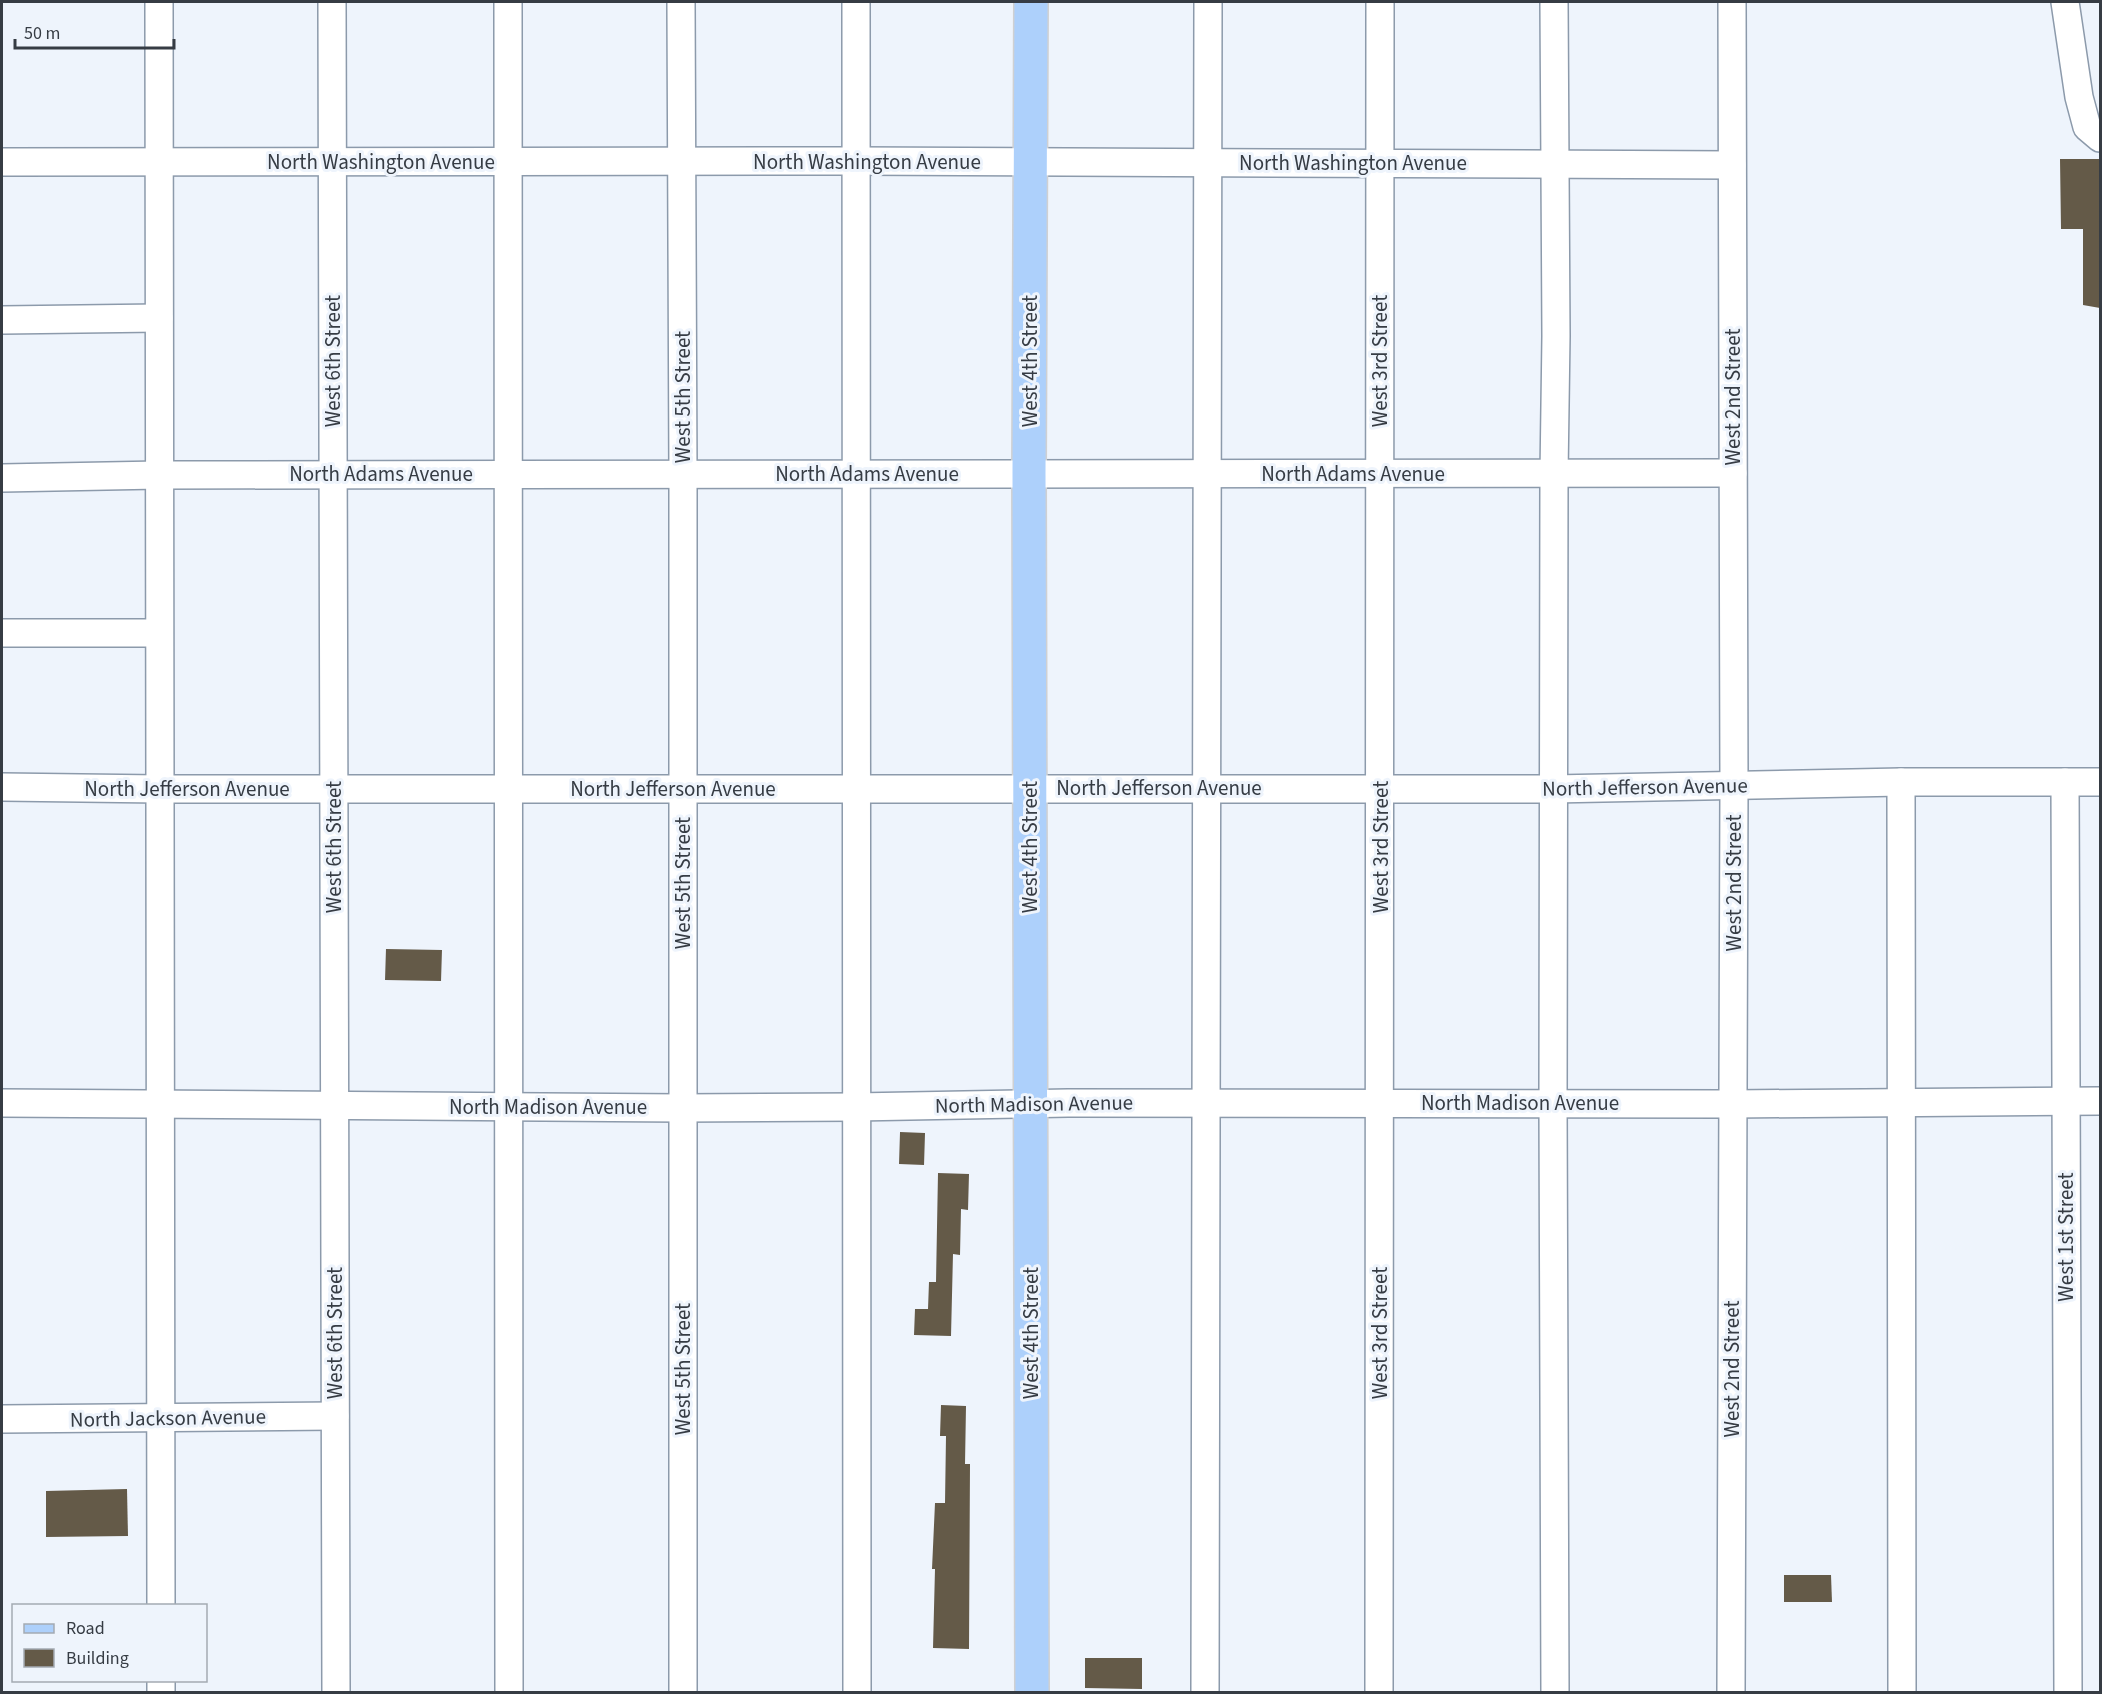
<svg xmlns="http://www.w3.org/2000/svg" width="2102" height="1694" font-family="'Source Sans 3',sans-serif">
  <rect width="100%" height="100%" fill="#eef4fc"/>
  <g fill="#645a48">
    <path d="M2060 159H2100V308L2083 305V229H2061Z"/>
    <path d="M386 949 442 950 441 981 385 980Z"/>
    <path d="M900 1132 925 1133 924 1165 899 1164Z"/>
    <path d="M938 1173 969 1174 968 1210 961 1209 960 1255 953 1254 951 1336 914 1335 915 1309H928L929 1282H936Z"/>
    <path d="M941 1405 966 1406 965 1464H970L969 1649 933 1648 935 1569H932L935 1503H945L946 1436H940Z"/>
    <path d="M127 1489 128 1536 46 1537V1491Z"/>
    <path d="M1784 1575H1831L1832 1602H1784Z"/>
    <path d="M1085 1658H1142V1689L1085 1688Z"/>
  </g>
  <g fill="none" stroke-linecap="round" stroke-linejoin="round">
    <defs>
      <g id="minor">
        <path d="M159 2 161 1606"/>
        <path d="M332 2 336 1692"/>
        <path d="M508 2 509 1692"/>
        <path d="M681 2 683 474V1692"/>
        <path d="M856 2 857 1692"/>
        <path d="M1554 2 1556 336 1554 474 1553 1104 1555 1692"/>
        <path d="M2065 2 2079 97 2087 127 2100 138"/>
        <path d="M2 162 857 161 1732 165"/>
        <path d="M2 320 159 318"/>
        <path d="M2 478 159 475 1733 473"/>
        <path d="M2 633H159"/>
        <path d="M1901 782 1902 1692"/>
        <path d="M2065 782 2068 1692"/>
        <path d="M2 787 160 789H1553L1901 782H2100"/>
        <path d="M2 1103 682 1108 856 1107 1068 1103 1733 1104 2100 1101"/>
        <path d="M2 1419 335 1416"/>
        <path d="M161 1680V1692"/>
        <path d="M1205 1692 1208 2"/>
        <path d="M1379 1692 1380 2"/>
        <path d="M1731 1692 1734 786 1732 2"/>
      </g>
      <path id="major" d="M1031 2 1029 473 1032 1692"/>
    </defs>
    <use href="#minor" stroke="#8c9aab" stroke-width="30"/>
    <use href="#major" stroke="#cfd0d2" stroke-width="36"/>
    <use href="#minor" stroke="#fff" stroke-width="27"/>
    <use href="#major" stroke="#add0fb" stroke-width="33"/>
  </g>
  <g text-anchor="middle" stroke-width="6" stroke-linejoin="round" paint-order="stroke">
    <g font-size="21" fill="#363c44" stroke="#eef4fc">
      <text x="381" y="169">North Washington Avenue</text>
      <text x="867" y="169">North Washington Avenue</text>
      <text x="1353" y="170">North Washington Avenue</text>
      <text transform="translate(333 361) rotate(-90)" y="7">West 6th Street</text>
      <text transform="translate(1030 361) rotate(-90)" y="7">West 4th Street</text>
      <text transform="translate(1380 361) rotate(-90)" y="7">West 3rd Street</text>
      <text transform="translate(683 397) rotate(-90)" y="7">West 5th Street</text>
      <text transform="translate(1733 397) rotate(-90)" y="7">West 2nd Street</text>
      <text x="381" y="481">North Adams Avenue</text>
      <text x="867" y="481">North Adams Avenue</text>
      <text x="1353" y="481">North Adams Avenue</text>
      <text transform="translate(1645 787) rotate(-1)" y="7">North Jefferson Avenue</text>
      <text x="1159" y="795">North Jefferson Avenue</text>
      <text x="187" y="796">North Jefferson Avenue</text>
      <text x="673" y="796">North Jefferson Avenue</text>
      <text transform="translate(334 847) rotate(-90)" y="7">West 6th Street</text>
      <text transform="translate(1030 847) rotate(-90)" y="7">West 4th Street</text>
      <text transform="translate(1381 847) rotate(-90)" y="7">West 3rd Street</text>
      <text transform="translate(683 883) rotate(-90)" y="7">West 5th Street</text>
      <text transform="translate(1734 883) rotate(-90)" y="7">West 2nd Street</text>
      <text x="1520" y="1110">North Madison Avenue</text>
      <text transform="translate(1034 1104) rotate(-1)" y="7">North Madison Avenue</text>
      <text x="548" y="1114">North Madison Avenue</text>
      <text transform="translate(2066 1237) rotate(-90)" y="7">West 1st Street</text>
      <text transform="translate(335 1333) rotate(-90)" y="7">West 6th Street</text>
      <text transform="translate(1031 1333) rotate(-90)" y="7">West 4th Street</text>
      <text transform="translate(1380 1333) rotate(-90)" y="7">West 3rd Street</text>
      <text transform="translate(683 1369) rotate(-90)" y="7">West 5th Street</text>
      <text transform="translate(1732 1369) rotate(-90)" y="7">West 2nd Street</text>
      <text transform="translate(168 1418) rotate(-1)" y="7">North Jackson Avenue</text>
    </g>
  </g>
  <rect width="2102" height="1694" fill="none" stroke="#363c44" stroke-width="6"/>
  <rect x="12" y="1604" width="195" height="78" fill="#eef4fc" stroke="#a4aab2" stroke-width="1.5"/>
  <rect x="24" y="1624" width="30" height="9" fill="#add0fb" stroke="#a4aab2" stroke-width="1.5"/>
  <text x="66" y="1634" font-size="18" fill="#363c44">Road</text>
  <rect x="24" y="1649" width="30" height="18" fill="#645a48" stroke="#a4aab2" stroke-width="1.5"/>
  <text x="66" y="1664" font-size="18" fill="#363c44">Building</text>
  <path d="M15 39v9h159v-9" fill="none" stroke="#363c44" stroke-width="3"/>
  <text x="24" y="39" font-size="18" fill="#363c44" stroke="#eef4fc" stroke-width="4.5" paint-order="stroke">50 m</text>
</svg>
